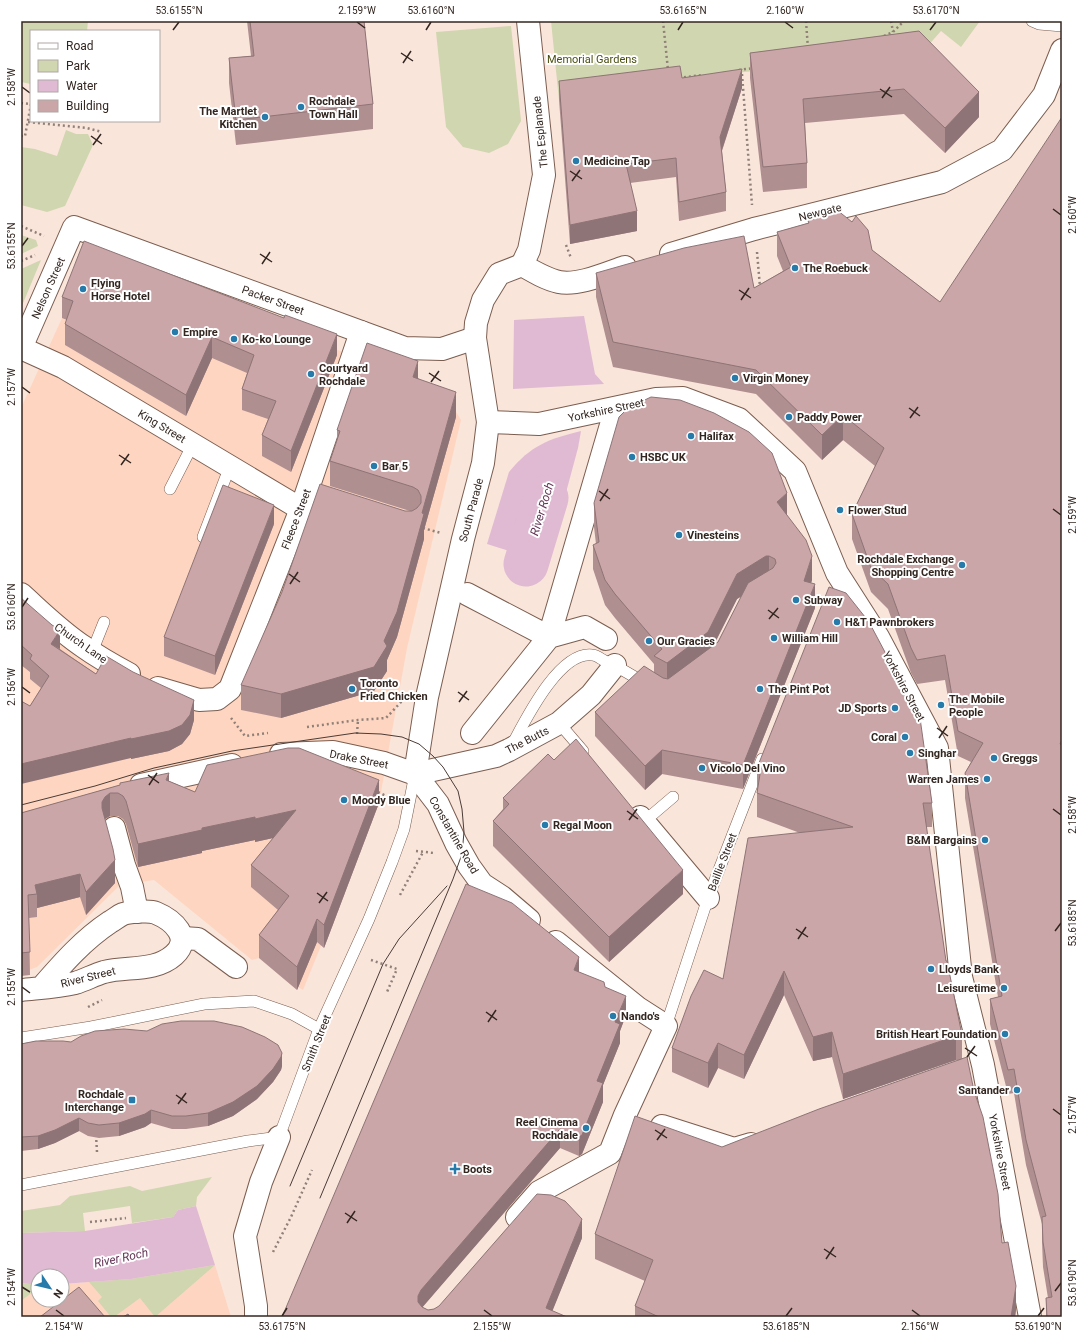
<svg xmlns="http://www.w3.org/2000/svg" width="1083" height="1338" font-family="Roboto,sans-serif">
  <rect width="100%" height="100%" fill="#fae5db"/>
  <g fill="#fed5c1">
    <path d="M86 259 418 379 452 405 461 420 407 648 379 803 303 990 298 987 295 988 259 958 252 960 154 880 120 885 37 967 21 973V408L62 318Z"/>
    <path d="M215 1265 231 1317H21V1301L38 1288V1300H62V1284L131 1279Z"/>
  </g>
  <g fill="#d0d6af">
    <path d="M21 21H88L87 31H31V84L21 82Z"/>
    <path d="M551 21H980L961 47 941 31 919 56 744 72 680 86 559 100Z"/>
    <path d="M511 26 521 121 508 144 489 153 463 147 446 127 436 32Z"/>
    <path d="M66 130 76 134H88L93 145 65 206 47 212 21 205V147L35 149 57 156Z"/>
    <path d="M21 235 36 240 38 246 21 254Z"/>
    <path d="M41 260 21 308V269Z"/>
    <path d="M212 1177 197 1197 196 1206 178 1210 173 1217 132 1223 130 1206 83 1213 85 1231 21 1233V1211L60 1205 70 1196 130 1186 142 1191Z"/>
    <path d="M215 1265 155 1317 140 1298 114 1317H111L98 1301 102 1297 89 1282 131 1279Z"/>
    <path d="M21 1283 38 1285V1288L21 1301Z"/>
  </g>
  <g fill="#dfbad2">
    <path d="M584 316 595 374 604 384 513 389 514 320Z"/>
    <path d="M581 431 578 448 547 563 487 544 509 472C531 445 549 439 581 431Z"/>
    <path d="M196 1206 215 1265 131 1279 62 1284V1276H38V1285L21 1283V1233L85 1231 173 1217 178 1210Z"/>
  </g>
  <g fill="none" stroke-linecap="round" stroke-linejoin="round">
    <path stroke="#dfbad2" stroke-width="45" d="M526 564 546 498"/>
    <defs>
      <g id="lane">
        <path d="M1032 21 1039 24 1062 26"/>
        <path d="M170 489 193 444"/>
        <path d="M203 537 230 466"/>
        <path d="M92 652 104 622"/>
        <path d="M559 723 583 751"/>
        <path d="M512 745C525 721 559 651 592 655 596 655 600 658 603 660 618 667 632 675 646 684"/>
        <path d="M639 816 646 817 653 814 673 797"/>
        <path d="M666 1026 708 898 762 759"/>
        <path d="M21 1038 91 1027 204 1004 254 1001 292 1014 319 1029"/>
        <path d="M21 1185 248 1141 279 1137 319 1029 369 919 392 862 404 829 415 774"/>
      </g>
      <g id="street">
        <path d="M671 254 754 229 942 182 1002 150 1044 95 1062 50"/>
        <path d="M522 265C534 272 546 279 559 282 578 286 607 273 625 267"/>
        <path d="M522 265 529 250 544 175 528 21"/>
        <path d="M21 348 74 227 405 348 442 349 475 338"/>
        <path d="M21 348 63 367 301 509"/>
        <path d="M488 422 539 424 656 399 683 398 739 419 795 471 837 573 878 637 937 748 961 977 983 1065 1030 1317"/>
        <path d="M21 594C41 612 61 632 84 647 98 657 114 666 129 674"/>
        <path d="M467 594 549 637 613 418"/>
        <path d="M158 688 199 700 217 699 230 689 301 509 361 332"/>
        <path d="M472 733 549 637 585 627 606 639"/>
        <path d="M281 754 333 752 384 763 415 774"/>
        <path d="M415 774 438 804 456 843 469 866 482 884 502 897 529 920"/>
        <path d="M415 774 427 697 463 539 483 463 488 422 475 338 476 323 483 300 499 274 522 265"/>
        <path d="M415 774 496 756 509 750 559 723 591 695 615 665"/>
        <path d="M141 785 232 765"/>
        <path d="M640 817 708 898"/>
        <path d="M114 828 124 865 132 887 137 912"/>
        <path d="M183 938 198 939 236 967"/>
        <path d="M21 990C39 988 58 987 75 983 85 980 94 975 104 972 127 966 155 972 174 955 193 938 173 920 156 913 149 910 130 912 123 914 118 916 114 920 110 922 83 940 63 963 42 987"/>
        <path d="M662 1126 734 1149 751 1144"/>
        <path d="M517 1217 539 1192 610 1153 625 1115 666 1026 638 1008 556 942"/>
        <path d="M256 1317V1306L245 1236 261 1182 279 1137"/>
      </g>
    </defs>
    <use href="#lane" stroke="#7b5d4f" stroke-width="12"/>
    <use href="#street" stroke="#7b5d4f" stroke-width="24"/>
    <g stroke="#908078" stroke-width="2.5" stroke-dasharray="2 3" stroke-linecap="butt">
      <path d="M663 21 668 70"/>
      <path d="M806 21 808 49"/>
      <path d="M891 21 893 32"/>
      <path d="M884 36 893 32 904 21"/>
      <path d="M739 70 754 68"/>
      <path d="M742 74 752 205"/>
      <path d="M679 78 702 75"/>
      <path d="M21 103 31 104 25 136H21"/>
      <path d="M28 122 87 128 102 132"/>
      <path d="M21 226 44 236"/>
      <path d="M566 245 571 258"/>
      <path d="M757 252 760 287"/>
      <path d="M21 261 35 255"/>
      <path d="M423 528 441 533"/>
      <path d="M779 690 788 694"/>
      <path d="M231 718 245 736 268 733"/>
      <path d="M307 727 358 720 386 718 402 701"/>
      <path d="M357 734 358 720"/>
      <path d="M378 792 386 796 391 802"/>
      <path d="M416 851 434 853"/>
      <path d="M400 895 423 852"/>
      <path d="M371 960 397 969 387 992"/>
      <path d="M88 1007 102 1000"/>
      <path d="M96 1135 97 1152"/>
      <path d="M90 1222 126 1218"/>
      <path d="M273 1252 291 1217 312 1170"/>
    </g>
    <use href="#lane" stroke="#fff" stroke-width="11"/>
    <use href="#street" stroke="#fff" stroke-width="22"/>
    <g stroke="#4a3c36" stroke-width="1">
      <path d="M21 805 95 786 154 768 232 751 355 733 381 734 402 737 419 744 433 756 443 767 458 791 462 809 464 832 462 854 453 879 320 1198"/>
      <path d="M290 1186 383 964 399 939 447 886"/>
    </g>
  </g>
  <g fill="#af8f90" fill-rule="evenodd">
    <path d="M247 21H364L373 104V129L236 145 229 83V58L251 56Z"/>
    <path d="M919 31 979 117 945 153 904 114 805 123 807 163V188L763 192 750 78V53Z"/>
    <path d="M682 78 742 88 722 151 726 192V211L679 221 676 177 630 183 637 231 570 244 559 100V81Z"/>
    <path d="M808 221 872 250 940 302 1062 1317H1046V1298H1048L1043 1267 1042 1242V1224L1026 1165 1014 1093 1008 1094 990 1024V999L998 997 965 798V773L971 762 958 756 945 680 917 684 911 673 888 609 871 592 852 539V514L875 466 843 440 822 460 756 394 613 367 596 297V273L754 288 783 271 777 256V232L808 223Z"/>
    <path d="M62 297 337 355 291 472 262 456V435L268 419 242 410V389L247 373 212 358 186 416 65 345V324L67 320 62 318Z"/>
    <path d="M418 378 456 417 424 530V539L397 637 387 660V671L374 691 281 718 241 710V685L405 511H410L330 486V461L337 440V430Z"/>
    <path d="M594 503 787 516 812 580 811 583 815 608 743 789 662 774 645 790 595 736V712L654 672V664L615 618 605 605 593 569V545L596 544 594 527ZM742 596 718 642 714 645 737 599Z"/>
    <path d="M274 524 215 675 164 656V637Z"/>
    <path d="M21 598 60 649 96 674 194 720 190 734 182 744 169 751 131 759V758L30 706 41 688 30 679V672L21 665Z"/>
    <path d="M757 768 932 803V827H926L946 961 962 1035V1059L1016 1310 1015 1317H635V1306L645 1281 595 1259V1234L722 1147 959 1060H956L843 1099 832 1057 813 1061 784 995 744 1079 718 1068 708 1088 672 1072V1048L723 979 800 833 757 817Z"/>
    <path d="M169 781 195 792 379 803 324 948 317 942 297 990 259 958V935L278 910 251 887V865L273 838 255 842V840L202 851V853L138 867 126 824 123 819 118 816H110L105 819 115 883 86 915 80 897 37 908V917L29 918 30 975 21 976V813L120 785V783Z"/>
    <path d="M503 798 683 894 609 962 493 846V821L503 809Z"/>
    <path d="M579 972 605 987 626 1015 620 1031V1043L603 1085V1102L582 1154 579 1156 560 1148 422 1307 428 1310 434 1309 582 1238 552 1311 282 1317Z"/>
    <path d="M21 1044 282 1066 281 1070 273 1082 257 1099 233 1116 208 1126 186 1129H172L151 1123 145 1127 119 1136 99 1138 88 1136 79 1131 55 1143 38 1149 21 1151Z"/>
  </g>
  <g fill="#8e7476">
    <path d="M742 69V88L720 156V137Z"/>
    <path d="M979 92V117L945 153V128Z"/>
    <path d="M637 211V231L570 244V225Z"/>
    <path d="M337 334V355L291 472V451Z"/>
    <path d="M212 337V358L186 416V395Z"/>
    <path d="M418 361V385L413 377Z"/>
    <path d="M456 392V417L424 530V539L397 637 387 660V671L374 691 281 718V694L384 641 422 513Z"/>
    <path d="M843 415V440L822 460V435Z"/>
    <path d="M787 493V517L777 502Z"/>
    <path d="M274 505V524L215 675V656Z"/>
    <path d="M766 556H769V580L766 581 737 599 708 656 667 688V663L737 574Z"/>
    <path d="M812 556V580L804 605V581Z"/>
    <path d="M815 584V608L743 789V765Z"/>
    <path d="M60 630V649L51 644Z"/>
    <path d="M194 700V720L190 734 182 744 169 751 131 759V758L21 784V764Z"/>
    <path d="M662 750V774L645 790V766Z"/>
    <path d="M169 773V796L166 780Z"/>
    <path d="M379 780V803L324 948V925Z"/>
    <path d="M110 793V816L105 819 102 825V802L105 797Z"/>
    <path d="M296 810V833L255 842V819Z"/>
    <path d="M255 817V840L202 851V853L138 867V844L202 828Z"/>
    <path d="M115 860V883L86 915V892Z"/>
    <path d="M683 870V894L609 962V937Z"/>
    <path d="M80 874V897L37 908V894L35 885Z"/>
    <path d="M317 919V942L297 990V967Z"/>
    <path d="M579 957V977L574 970Z"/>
    <path d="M784 971V995L744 1079V1055Z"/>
    <path d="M626 996V1015L620 1031V1043L603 1085V1102L582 1154 579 1156V1137L615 1022Z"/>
    <path d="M832 1032V1057L813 1061V1037Z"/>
    <path d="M956 1036V1060L843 1099V1074Z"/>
    <path d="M718 1043V1068L708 1088V1063Z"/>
    <path d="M282 1053V1066L281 1070 273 1082 257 1099 233 1116 208 1126V1113Z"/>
    <path d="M151 1110V1123L145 1127 119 1136V1123Z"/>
    <path d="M79 1118V1131L55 1143 38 1149V1136Z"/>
    <path d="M560 1129V1148L421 1309 418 1315V1296L421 1290Z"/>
    <path d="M582 1219V1238L550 1317 546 1308Z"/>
    <path d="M1016 1286V1310L1015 1317H1011Z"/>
  </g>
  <g fill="#cba6a8" stroke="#8e7476">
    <path d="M250 21H364L373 104 236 120 229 58 254 56Z"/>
    <path d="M919 31 979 92 945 128 904 89 803 99 807 163 763 167 750 53Z"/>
    <path d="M680 66 682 78 742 69 720 137 726 192 679 202 676 158 626 164 637 211 570 225 559 81Z"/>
    <path d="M1062 117V740L1060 744 1062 745V1317H1047L1046 1298 1052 1297 1043 1242 1042 1217 1046 1216 1026 1140 1014 1069 1008 1070 990 999 1002 996 965 773 983 743 958 731 945 655 917 660 911 648 888 584 871 568 852 514 884 448 843 415 822 435 756 370 613 342 596 273 684 248 744 236 754 288 791 267 777 232 809 223 808 221 837 210 852 222 856 216 868 230 872 250 940 302Z"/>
    <path d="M84 241 284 318 285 315 337 334 291 451 262 435 276 401 242 389 254 355 212 337 186 395 65 324 73 301 62 297Z"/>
    <path d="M367 343 418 361 413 377 456 392 422 513 424 514 397 612 384 641 387 646 374 667 281 694 241 685 282 592 320 484 405 511H412L417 508 421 503V496L418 490 413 487 330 461 340 431 337 430Z"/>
    <path d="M651 397 680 400 714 413 749 432 772 453 787 493 777 502 806 540 812 556 804 581 815 584 743 765 662 750 645 766 595 712 644 666 663 678 668 679 718 642 748 583 773 568 776 563 775 559 769 556H766L737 574 708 632 667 663 654 656 662 649 615 594 605 580 593 545 599 542 594 503 619 417 628 408Z"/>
    <path d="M223 485 274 505 215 656 164 637Z"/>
    <path d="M829 587 846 593 869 622 920 718 932 803H923L946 961H947L962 1035 956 1036 843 1074 832 1032 813 1037 784 971 744 1055 718 1043 708 1063 672 1048 691 996 704 970 723 979 748 838 853 827 757 793 761 768H757Z"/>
    <path d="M21 598 52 625 60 630 51 644 96 674 106 656 133 672 194 700 190 715 182 725 169 731 131 739V738L21 764V701L30 706 49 676 30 659 32 655 21 645Z"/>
    <path d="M576 739 683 870 609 937 493 821 509 804 503 798 548 754 554 760Z"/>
    <path d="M288 748H299L379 780 324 925 317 919 297 967 259 935 289 896 251 865 296 810 255 819V817L202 828V830L138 844 126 801 123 796 118 793H110L105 797 102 802V808L113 849 115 860 86 892 80 874 35 885 37 894 28 895 30 952 21 953V813L120 785V783L169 773 166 780 195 792 207 765Z"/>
    <path d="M466 884 512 903 579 957 574 970 604 982 605 987 626 996 615 1022 620 1024 597 1081 603 1083 582 1135 579 1137 560 1129 421 1290 418 1296V1302L422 1307 428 1310 434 1309 439 1306 537 1194 551 1195 565 1201 582 1219 546 1308 567 1317H282Z"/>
    <path d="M181 1021H214L242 1027 265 1037 278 1045 282 1053 281 1057 273 1069 257 1086 233 1102 208 1113 186 1116H172L151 1110 145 1114 119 1123 99 1125 88 1123 79 1118 55 1130 38 1136 21 1137V1044L36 1041H63L71 1042 81 1036 95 1031 124 1029 147 1031 162 1024Z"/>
    <path d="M967 1057 974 1091 983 1117 998 1194 1002 1243 1008 1242 1016 1286 1011 1317H659L635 1306 653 1260 595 1234 635 1116 722 1147 819 1109Z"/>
    <path d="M79 1287 105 1317H40Z"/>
    <path d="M128 1314 130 1317H123Z"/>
  </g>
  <path fill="none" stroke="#332620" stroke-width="1.5" d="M357 22 365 28M785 22 793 28M173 30 179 22M426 30 431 22M678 30 683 22M930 30 936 22M401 53 413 61M403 63 411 51M22 87 30 93M880 89 892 97M882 98 890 87M91 136 102 144M93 145 101 134M570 171 582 179M572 181 580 170M1053 209 1061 215M22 246 28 238M260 254 272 262M262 264 270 252M739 290 751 298M741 300 749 288M429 373 441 381M431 382 439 371M22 387 30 393M909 408 920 416M910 418 918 407M119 455 131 463M121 465 129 454M599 491 610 499M600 501 608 489M1053 509 1061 515M289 574 300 582M290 584 298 572M22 607 28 598M768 610 779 618M769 619 778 608M22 687 30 693M458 692 469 700M459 702 467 691M937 728 948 736M939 738 947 726M148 775 159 783M149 785 157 773M1053 809 1061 815M627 811 638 819M629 820 637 809M317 893 328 901M319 903 327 892M796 929 808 937M1055 931 1061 923M798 939 806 927M22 987 30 993M486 1012 497 1020M488 1022 496 1010M965 1048 977 1056M967 1057 975 1046M176 1095 187 1103M178 1104 186 1093M1053 1109 1061 1115M655 1130 667 1138M657 1140 665 1129M345 1213 357 1221M347 1223 355 1211M824 1249 836 1257M826 1259 834 1247M22 1287 30 1292M1055 1291 1061 1283M56 1310 64 1316M484 1310 492 1316M912 1310 920 1316M282 1316 287 1308M786 1316 792 1308M1038 1316 1044 1308"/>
  <g fill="#267bab" stroke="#fff" stroke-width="1.5">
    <circle cx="301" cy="107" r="4"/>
    <circle cx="265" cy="117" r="4"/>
    <circle cx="576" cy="161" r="4"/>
    <circle cx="795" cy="268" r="4"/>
    <circle cx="83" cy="289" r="4"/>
    <circle cx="175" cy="332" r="4"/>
    <circle cx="234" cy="339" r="4"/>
    <circle cx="311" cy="374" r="4"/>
    <circle cx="735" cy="378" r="4"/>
    <circle cx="789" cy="417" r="4"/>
    <circle cx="691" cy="436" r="4"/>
    <circle cx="632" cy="457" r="4"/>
    <circle cx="374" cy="466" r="4"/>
    <circle cx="840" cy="510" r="4"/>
    <circle cx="679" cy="535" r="4"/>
    <circle cx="962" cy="565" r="4"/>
    <circle cx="796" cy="600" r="4"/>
    <circle cx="837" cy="622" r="4"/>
    <circle cx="774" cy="638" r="4"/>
    <circle cx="649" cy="641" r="4"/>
    <circle cx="352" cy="689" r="4"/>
    <circle cx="760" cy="689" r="4"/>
    <circle cx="941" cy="705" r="4"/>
    <circle cx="895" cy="708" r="4"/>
    <circle cx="905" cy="737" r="4"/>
    <circle cx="910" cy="753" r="4"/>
    <circle cx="994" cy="758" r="4"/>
    <circle cx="702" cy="768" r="4"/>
    <circle cx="987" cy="779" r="4"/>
    <circle cx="344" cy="800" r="4"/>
    <circle cx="545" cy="825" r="4"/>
    <circle cx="985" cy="840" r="4"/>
    <circle cx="931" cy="969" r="4"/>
    <circle cx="1004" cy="988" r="4"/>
    <circle cx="613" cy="1016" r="4"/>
    <circle cx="1005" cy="1034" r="4"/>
    <circle cx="1017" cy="1090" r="4"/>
    <rect x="128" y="1096" width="8" height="8" rx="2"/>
    <circle cx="586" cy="1128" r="4"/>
    <path d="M453 1163h4v4h4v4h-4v4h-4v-4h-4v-4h4z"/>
  </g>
  <g text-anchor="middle" stroke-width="4" stroke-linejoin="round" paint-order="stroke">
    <g font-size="11" fill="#4a4f10" stroke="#fff">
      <text x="592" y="63">Memorial Gardens</text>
    </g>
    <g font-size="11" font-weight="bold" fill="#332620" stroke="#fff" text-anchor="start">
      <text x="309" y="105">Rochdale<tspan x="309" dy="13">Town Hall</tspan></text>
      <text x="257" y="115" text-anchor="end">The Martlet<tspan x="257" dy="13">Kitchen</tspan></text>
      <text x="584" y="165">Medicine Tap</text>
      <text x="803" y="272">The Roebuck</text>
      <text x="91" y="287">Flying<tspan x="91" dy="13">Horse Hotel</tspan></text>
      <text x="183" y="336">Empire</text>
      <text x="242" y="343">Ko-ko Lounge</text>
      <text x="319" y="372">Courtyard<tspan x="319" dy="13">Rochdale</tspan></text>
      <text x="743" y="382">Virgin Money</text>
      <text x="797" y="421">Paddy Power</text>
      <text x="699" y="440">Halifax</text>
      <text x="640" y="461">HSBC UK</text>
      <text x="382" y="470">Bar 5</text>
      <text x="848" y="514">Flower Stud</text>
      <text x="687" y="539">Vinesteins</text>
      <text x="954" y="563" text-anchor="end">Rochdale Exchange<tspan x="954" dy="13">Shopping Centre</tspan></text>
      <text x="804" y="604">Subway</text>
      <text x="845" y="626">H&amp;T Pawnbrokers</text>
      <text x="782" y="642">William Hill</text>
      <text x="657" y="645">Our Gracies</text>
      <text x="360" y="687">Toronto<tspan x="360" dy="13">Fried Chicken</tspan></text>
      <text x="768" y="693">The Pint Pot</text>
      <text x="949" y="703">The Mobile<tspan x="949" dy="13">People</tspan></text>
      <text x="887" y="712" text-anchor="end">JD Sports</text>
      <text x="897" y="741" text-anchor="end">Coral</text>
      <text x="918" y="757">Singhar</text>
      <text x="1002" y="762">Greggs</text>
      <text x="710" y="772">Vicolo Del Vino</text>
      <text x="979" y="783" text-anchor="end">Warren James</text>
      <text x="352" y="804">Moody Blue</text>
      <text x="553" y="829">Regal Moon</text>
      <text x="977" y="844" text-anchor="end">B&amp;M Bargains</text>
      <text x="939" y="973">Lloyds Bank</text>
      <text x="996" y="992" text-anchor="end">Leisuretime</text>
      <text x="621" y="1020">Nando's</text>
      <text x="997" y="1038" text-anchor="end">British Heart Foundation</text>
      <text x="1009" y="1094" text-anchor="end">Santander</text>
      <text x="124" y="1098" text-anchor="end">Rochdale<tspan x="124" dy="13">Interchange</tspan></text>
      <text x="578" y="1126" text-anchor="end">Reel Cinema<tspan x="578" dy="13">Rochdale</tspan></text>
      <text x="463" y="1173">Boots</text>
    </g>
    <g font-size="11" fill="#332620" stroke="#fff">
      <text transform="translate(540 132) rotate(-96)" y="4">The Esplanade</text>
      <text transform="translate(820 212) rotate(-14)" y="4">Newgate</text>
      <text transform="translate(48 288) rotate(-66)" y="4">Nelson Street</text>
      <text transform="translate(273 300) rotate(20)" y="4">Packer Street</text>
      <text transform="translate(606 410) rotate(-12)" y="4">Yorkshire Street</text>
      <text transform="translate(162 426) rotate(31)" y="4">King Street</text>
      <text transform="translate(471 510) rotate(-75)" y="4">South Parade</text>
      <text transform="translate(296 519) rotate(-69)" y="4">Fleece Street</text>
      <text transform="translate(81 643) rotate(35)" y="4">Church Lane</text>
      <text transform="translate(904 686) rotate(62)" y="4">Yorkshire Street</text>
      <text transform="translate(527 740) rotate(-27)" y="4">The Butts</text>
      <text transform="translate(359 759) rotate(11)" y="4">Drake Street</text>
      <text transform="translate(454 835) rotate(60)" y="4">Constantine Road</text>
      <text transform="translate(722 862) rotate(-69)" y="4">Baillie Street</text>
      <text transform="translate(88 977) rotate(-14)" y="4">River Street</text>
      <text transform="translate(316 1043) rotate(-68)" y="4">Smith Street</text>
      <text transform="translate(1000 1152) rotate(79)" y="4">Yorkshire Street</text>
    </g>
    <g font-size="12" font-style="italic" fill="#633355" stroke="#fff">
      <text transform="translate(542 509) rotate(-73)" y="4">River Roch</text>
      <text transform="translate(121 1258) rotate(-12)" y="4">River Roch</text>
    </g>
  </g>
  <rect width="1083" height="1338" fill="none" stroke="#ffffff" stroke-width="44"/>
  <rect x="30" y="30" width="130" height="92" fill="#ffffff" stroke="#ada8a6"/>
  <rect x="38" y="43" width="20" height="6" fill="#ffffff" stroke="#ada8a6"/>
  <text x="66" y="50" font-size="12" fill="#332620">Road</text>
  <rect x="38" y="60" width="20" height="12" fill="#d0d6af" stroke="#ada8a6"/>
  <text x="66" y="70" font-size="12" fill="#332620">Park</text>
  <rect x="38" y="80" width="20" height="12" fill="#dfbad2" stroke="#ada8a6"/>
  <text x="66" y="90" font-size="12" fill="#332620">Water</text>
  <rect x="38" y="100" width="20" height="12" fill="#cba6a8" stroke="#ada8a6"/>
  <text x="66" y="110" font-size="12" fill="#332620">Building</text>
  <g transform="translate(50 1288) rotate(125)"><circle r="19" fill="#ffffff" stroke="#ada8a6"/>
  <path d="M0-3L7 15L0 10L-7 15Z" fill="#267bab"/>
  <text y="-6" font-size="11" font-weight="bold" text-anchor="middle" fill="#332620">N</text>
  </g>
  <rect x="22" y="22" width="1039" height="1294" fill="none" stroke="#332620" stroke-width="1.5"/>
  <g font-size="10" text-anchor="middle" fill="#332620">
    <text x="179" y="14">53.6155°N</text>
    <text x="357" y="14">2.159°W</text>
    <text x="431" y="14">53.6160°N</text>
    <text x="683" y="14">53.6165°N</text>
    <text x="785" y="14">2.160°W</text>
    <text x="936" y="14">53.6170°N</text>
    <text transform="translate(11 87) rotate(-90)" y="4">2.158°W</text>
    <text transform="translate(1072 215) rotate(-90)" y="4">2.160°W</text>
    <text transform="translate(11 246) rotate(-90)" y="4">53.6155°N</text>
    <text transform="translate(11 387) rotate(-90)" y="4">2.157°W</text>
    <text transform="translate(1072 515) rotate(-90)" y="4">2.159°W</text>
    <text transform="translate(11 607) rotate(-90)" y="4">53.6160°N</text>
    <text transform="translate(11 687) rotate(-90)" y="4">2.156°W</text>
    <text transform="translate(1072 815) rotate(-90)" y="4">2.158°W</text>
    <text transform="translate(1072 923) rotate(-90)" y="4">53.6185°N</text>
    <text transform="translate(11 987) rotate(-90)" y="4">2.155°W</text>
    <text transform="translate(1072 1115) rotate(-90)" y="4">2.157°W</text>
    <text transform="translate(1072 1283) rotate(-90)" y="4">53.6190°N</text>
    <text transform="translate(11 1287) rotate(-90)" y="4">2.154°W</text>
    <text x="64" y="1330">2.154°W</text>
    <text x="282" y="1330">53.6175°N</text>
    <text x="492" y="1330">2.155°W</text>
    <text x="786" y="1330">53.6185°N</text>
    <text x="920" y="1330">2.156°W</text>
    <text x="1038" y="1330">53.6190°N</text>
  </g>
</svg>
